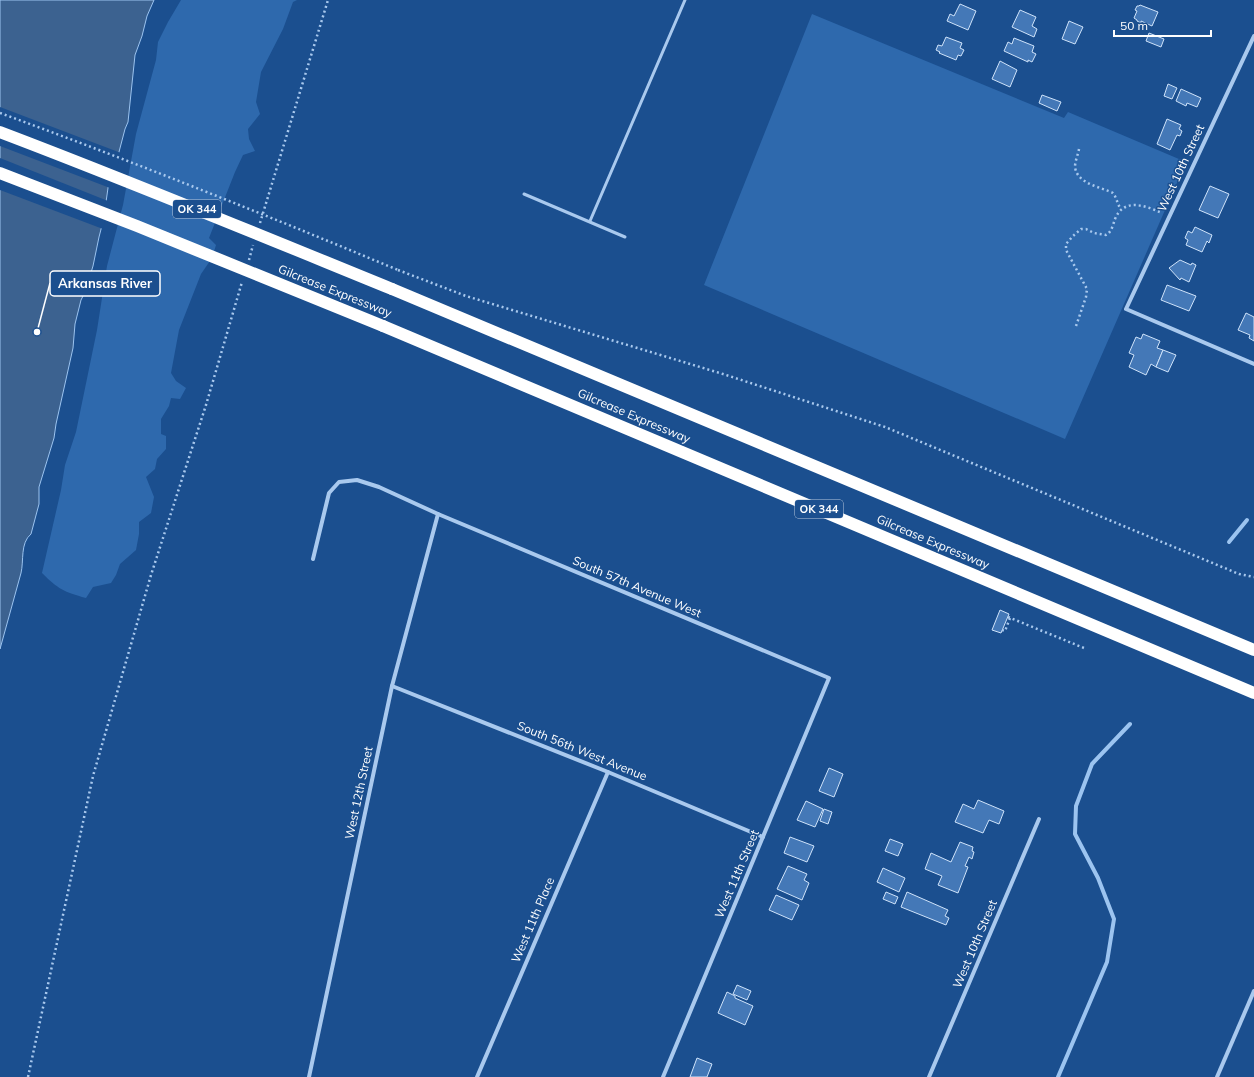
<svg xmlns="http://www.w3.org/2000/svg" width="1254" height="1077" font-family="Mulish,sans-serif">
  <rect width="100%" height="100%" fill="#1b4f8f"/>
  <g fill="#2e69ad">
    <path d="M181 0H297L293 2 283 29 261 72 256 102 260 114 248 129 249 139 255 151 243 155 235 172 209 238 216 245 212 258 201 274 179 330 171 373 176 381 186 388 180 399 171 398 169 406 161 419V434L166 436V449L157 459 155 469 146 477 154 497 151 513 139 522V534L136 550 120 564 116 575 111 583 93 587 86 598C64 592 58 589 42 573L61 490 65 465 76 432 97 330 107 266 123 205 136 134 156 60 158 42 168 22Z"/>
    <path d="M812 14 1064 118 1068 112 1186 162 1065 439 704 285Z"/>
  </g>
  <path fill="#3c6290" stroke="#9cc4f0" d="M0 0H154L147 16 142 36 135 55 128 122 125 129 114 171 109 181 106 202V210L99 237 93 266 85 292 81 300 75 324 73 348 56 424 54 438 39 487V504L31 534C20 543 24 561 21 573L0 649Z"/>
  <g fill="#1b4f8f">
    <path d="M0 107 121 153 116 172 111 182 110 188 0 146Z"/>
    <path d="M0 158 108 201V210L103 229 0 190Z"/>
  </g>
  <g fill="none" stroke-linecap="round" stroke-linejoin="round">
    <g stroke="#9cc4f0" stroke-width="4">
      <path d="M1229 542 1247 520"/>
      <path d="M1058 1077 1107 962 1114 919 1098 878 1075 834 1076 806 1092 764 1130 724"/>
    </g>
  </g>
  <g fill="#4478b7" stroke="#cfe3fa">
    <path d="M960 4 976 11 968 30 947 21 950 14 954 16Z"/>
    <path d="M1140 5 1158 12 1152 26 1141 21V23L1137 21V20L1134 18 1137 11 1135 10 1137 6H1139Z"/>
    <path d="M1020 10 1036 17 1032 26 1037 29 1034 37 1012 27Z"/>
    <path d="M1069 21 1083 27 1075 44 1062 39Z"/>
    <path d="M1149 33 1164 39 1161 47 1146 41Z"/>
    <path d="M946 37 962 43 960 48 964 50 961 56 958 55 956 60 939 53 940 52 936 50 938 45 942 46Z"/>
    <path d="M1014 38 1034 46 1032 52 1036 54 1032 62 1028 60V62L1004 51 1008 42 1012 44Z"/>
    <path d="M1000 61 1017 70 1010 87 992 79Z"/>
    <path d="M1168 84 1177 88 1172 99 1164 96Z"/>
    <path d="M1181 89 1201 98 1197 107 1187 103 1186 106 1176 101Z"/>
    <path d="M1042 95 1061 102 1057 111 1039 103Z"/>
    <path d="M1167 119 1181 125 1179 129 1182 131 1180 136 1177 135 1170 150 1157 144Z"/>
    <path d="M1210 186 1229 194 1218 218 1199 210Z"/>
    <path d="M1195 227 1212 235 1209 243 1207 241 1202 252 1186 245 1188 240 1185 238 1188 231 1192 233Z"/>
    <path d="M1180 260 1191 265 1192 263 1196 265 1189 282 1181 278 1180 280 1169 268Z"/>
    <path d="M1167 285 1196 296 1189 311 1161 300Z"/>
    <path d="M1246 313 1254 317V341L1249 338 1250 335 1238 330Z"/>
    <path d="M1143 334 1160 341 1157 348 1163 350 1156 367 1151 364 1146 375 1129 367 1134 355 1129 353 1136 337 1141 339Z"/>
    <path d="M1163 350 1176 355 1168 372 1156 367Z"/>
    <path d="M1000 610 1009 614 1001 633 992 630Z"/>
    <path d="M829 768 843 774 834 797 819 791Z"/>
    <path d="M978 800 1004 811 999 824 989 820 983 833 955 822 963 804 974 809Z"/>
    <path d="M806 801 823 809 815 827 797 820Z"/>
    <path d="M824 809 832 812 828 824 820 821Z"/>
    <path d="M790 837 814 846 807 862 784 853Z"/>
    <path d="M890 839 903 844 898 856 885 851Z"/>
    <path d="M960 842 973 847 972 851 974 852 972 859 969 857 965 866 968 867 958 893 938 885 942 876 925 869 931 853 951 862Z"/>
    <path d="M788 866 807 874 804 880 809 883 802 900 777 889Z"/>
    <path d="M883 868 905 878 899 892 877 882Z"/>
    <path d="M886 892 898 897 895 904 883 899Z"/>
    <path d="M907 892 948 910 945 916 949 918 946 925 901 907Z"/>
    <path d="M776 895 799 905 792 920 769 910Z"/>
    <path d="M737 985 751 991 747 1000 733 994Z"/>
    <path d="M727 992 735 996V998L753 1006 745 1025 718 1013Z"/>
    <path d="M697 1058 712 1064 707 1077H690Z"/>
  </g>
  <g fill="none" stroke-linecap="round" stroke-linejoin="round">
    <g stroke="#a9c9ee" stroke-width="2.5" stroke-dasharray="2 3" stroke-linecap="butt">
      <path d="M1079 149C1078 155 1075 161 1075 167 1077 184 1101 187 1113 193 1117 198 1117 204 1121 209"/>
      <path d="M260 223 328 0"/>
      <path d="M249 260 253 245"/>
      <path d="M398 270 466 296 723 374 885 427 1239 574 1254 577"/>
      <path d="M1076 326 1086 297 1087 289 1066 250V244L1073 236 1081 229H1086L1094 233 1106 235C1112 232 1113 224 1115 219 1124 197 1146 206 1162 213"/>
      <path d="M1008 617 1084 648"/>
      <path d="M1002 630 1005 631 1010 618"/>
      <path d="M28 1077 93 776 151 575 206 405 242 282"/>
    </g>
    <g stroke="#a9c9ee" stroke-width="3">
      <path d="M524 194 625 237"/>
      <path d="M590 221 685 0"/>
    </g>
    <g stroke="#a9c9ee" stroke-width="4">
      <path d="M1254 36 1126 309 1254 364"/>
      <path d="M313 559 329 493 339 482 357 480 379 487 438 514 829 678 663 1077"/>
      <path d="M392 686 608 772 763 837"/>
      <path d="M309 1077 392 686 438 514"/>
      <path d="M477 1077 608 772"/>
      <path d="M929 1077 1039 819"/>
      <path d="M1217 1077 1254 991"/>
    </g>
    <g stroke="#fff" stroke-width="12">
      <path d="M392 289 1254 650"/>
      <path d="M383 326 1254 693"/>
    </g>
    <path stroke="#a9c9ee" stroke-width="2.5" stroke-dasharray="2 3" stroke-linecap="butt" d="M0 113C134 162 266 215 398 270"/>
    <g stroke="#fff" stroke-width="12">
      <path d="M0 132C132 182 262 236 392 289"/>
      <path d="M0 173 137 226 383 326"/>
    </g>
  </g>
  <g text-anchor="middle" stroke-width="3" stroke-linejoin="round" paint-order="stroke">
    <g fill="#1b4f8f" stroke="#bbcadd" stroke-width="1">
      <rect x="173" y="200" width="48" height="18" rx="3"/>
      <rect x="795" y="500" width="48" height="18" rx="3"/>
    </g>
    <g font-size="11" font-weight="bold" fill="#fff">
      <text x="197" y="213">OK 344</text>
      <text x="819" y="513">OK 344</text>
    </g>
    <g font-size="12" fill="#fff" stroke="#1b4f8f">
      <text transform="translate(1181 168) rotate(-65)" y="4">West 10th Street</text>
      <text transform="translate(335 291) rotate(22)" y="4">Gilcrease Expressway</text>
      <text transform="translate(634 416) rotate(23)" y="4">Gilcrease Expressway</text>
      <text transform="translate(933 542) rotate(23)" y="4">Gilcrease Expressway</text>
      <text transform="translate(637 587) rotate(23)" y="4">South 57th Avenue West</text>
      <text transform="translate(582 751) rotate(22)" y="4">South 56th West Avenue</text>
      <text transform="translate(359 793) rotate(-78)" y="4">West 12th Street</text>
      <text transform="translate(737 874) rotate(-67)" y="4">West 11th Street</text>
      <text transform="translate(533 920) rotate(-67)" y="4">West 11th Place</text>
      <text transform="translate(975 944) rotate(-67)" y="4">West 10th Street</text>
    </g>
  </g>
  <path fill="none" stroke="#fff" stroke-width="1.5" d="M37 332L50 283"/>
  <circle fill="#fff" stroke="#1b4f8f" stroke-width="1.5" cx="37" cy="332" r="4"/>
  <rect fill="#1b4f8f" stroke="#fff" stroke-width="1.5" x="50" y="271" width="110" height="25" rx="4"/>
  <g font-size="13" text-anchor="middle" font-weight="bold" fill="#fff">
    <text x="105" y="288">Arkansas River</text>
  </g>
  <path d="M1114 30v6h97v-6" fill="none" stroke="#ffffff" stroke-width="2"/>
  <text x="1120" y="30" font-size="12" fill="#ffffff" stroke="#1b4f8f" stroke-width="3" paint-order="stroke">50 m</text>
</svg>
